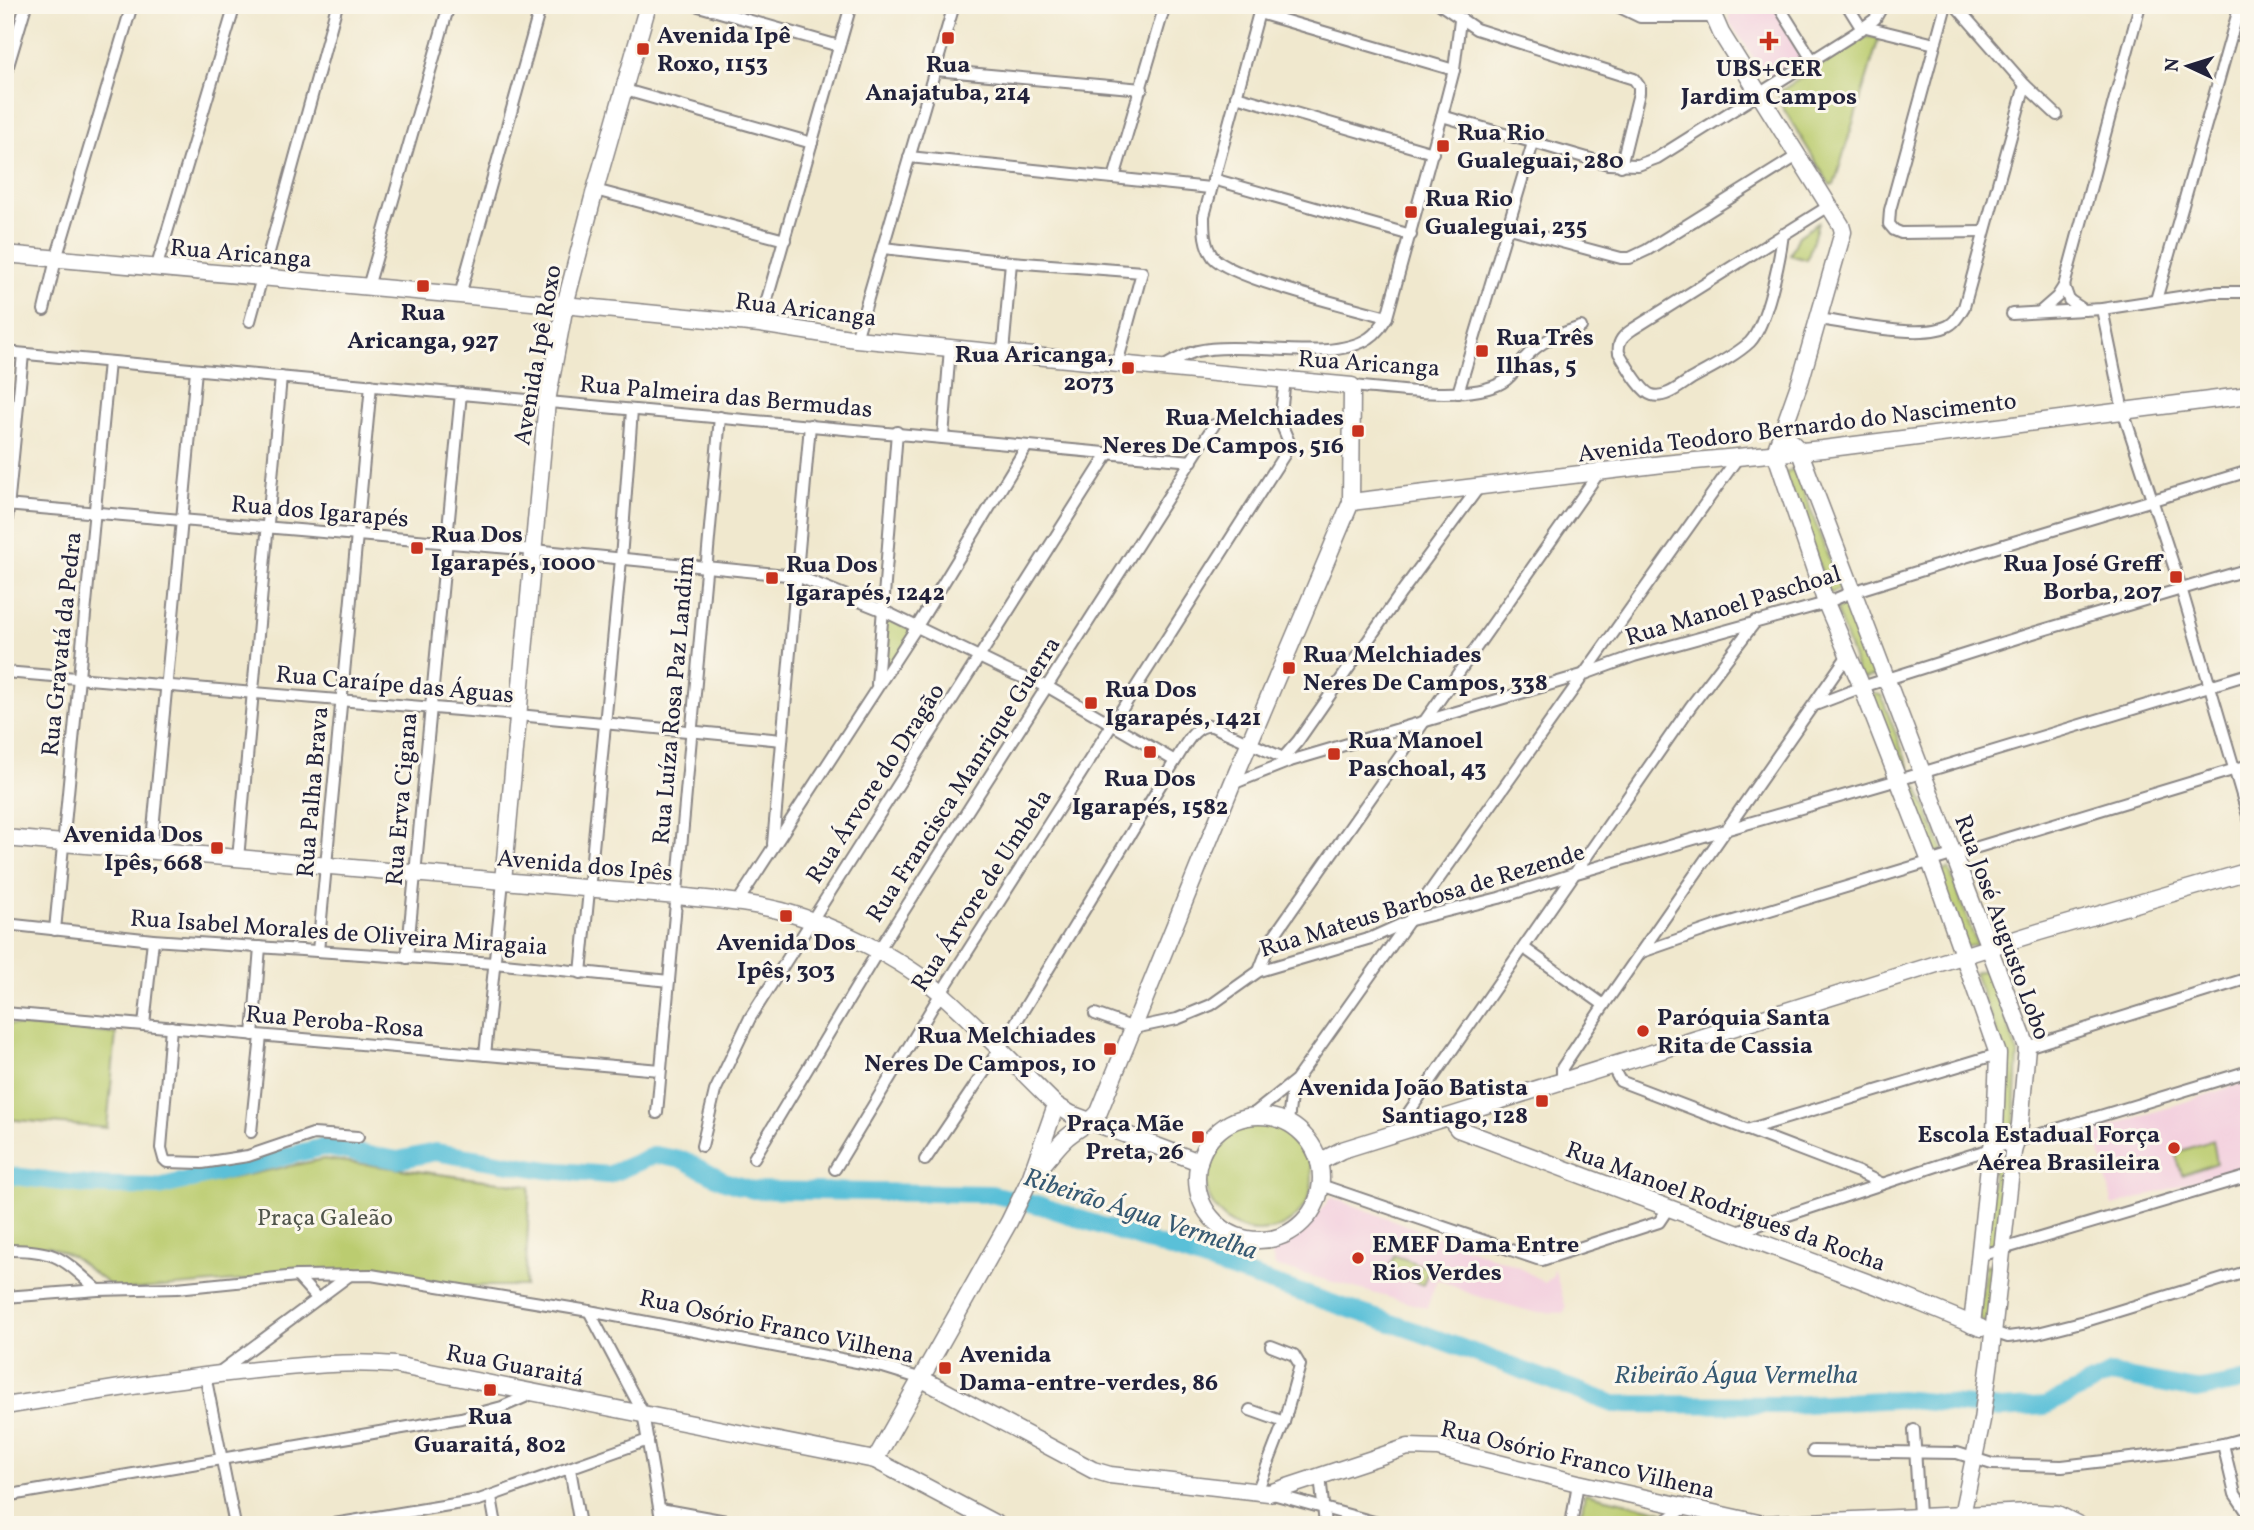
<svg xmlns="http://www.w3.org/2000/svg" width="2254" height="1530" font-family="Vollkorn,serif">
  <rect width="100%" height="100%" fill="#fbf7ec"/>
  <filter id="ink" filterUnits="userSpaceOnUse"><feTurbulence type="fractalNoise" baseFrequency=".0143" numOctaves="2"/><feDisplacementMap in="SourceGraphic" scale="14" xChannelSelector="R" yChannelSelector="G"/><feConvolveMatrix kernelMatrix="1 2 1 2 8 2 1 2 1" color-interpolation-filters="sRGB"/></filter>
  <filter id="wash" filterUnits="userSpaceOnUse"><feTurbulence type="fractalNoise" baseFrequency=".00686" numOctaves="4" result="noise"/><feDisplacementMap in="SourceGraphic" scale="28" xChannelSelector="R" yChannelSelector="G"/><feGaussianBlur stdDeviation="1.57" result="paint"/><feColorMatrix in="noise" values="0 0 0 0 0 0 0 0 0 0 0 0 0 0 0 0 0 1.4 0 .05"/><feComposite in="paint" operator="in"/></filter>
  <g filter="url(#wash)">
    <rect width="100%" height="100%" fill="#f0e8ce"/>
    <g fill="#f3cfde">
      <path d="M1728 5H1774L1807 58 1769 81 1730 23Z"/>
      <path d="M2249 1081V1165L2113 1206 2095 1131Z"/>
      <path d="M1331 1197 1517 1266 1545 1283 1553 1275 1554 1268 1566 1308 1564 1313 1533 1312 1473 1295 1437 1279 1427 1308 1275 1266 1270 1249 1300 1235Z"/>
    </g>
    <g fill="#bbcc6f" stroke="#6e7755" stroke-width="2">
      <path d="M1873 37 1879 38 1834 185H1830L1780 103 1779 95 1782 90 1866 37Z"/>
      <path d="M1818 223 1807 260 1790 255 1799 236Z"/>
      <path d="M1795 468 1840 589 1830 594 1784 473Z"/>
      <path d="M1848 605 1875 676 1860 679 1836 609Z"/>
      <path d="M880 615 914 631 873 695Z"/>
      <path d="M1871 693 1881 695 1909 768 1895 770Z"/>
      <path d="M1918 787 1943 851 1929 854 1905 789Z"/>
      <path d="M1949 869 1977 945 1965 947 1938 873Z"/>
      <path d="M1987 969 2018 1054 2014 1131 1998 1136 2006 1058 1974 973Z"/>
      <path d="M5 1024 116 1034 107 1128 5 1119Z"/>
      <circle cx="1259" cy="1178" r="53"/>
      <path d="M2213 1140 2217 1163 2182 1175 2175 1153Z"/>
      <path d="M2004 1155 1996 1248 1988 1251 1984 1247 1995 1158Z"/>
      <path d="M324 1159 530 1186 525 1286H463L356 1271 117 1291 72 1256 49 1246 5 1248V1183L155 1194Z"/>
      <path d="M1394 1255 1429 1268 1423 1285 1387 1272Z"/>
      <path d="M1986 1265H1992L1996 1270 1989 1323 1981 1321 1978 1315Z"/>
      <path d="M1585 1493 1663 1511 1646 1525H1579Z"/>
    </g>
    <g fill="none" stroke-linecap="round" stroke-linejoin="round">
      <path stroke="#5ac0d8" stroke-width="18" d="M5 1175 86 1185 159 1187 323 1147 398 1160 435 1152 548 1170 608 1175 655 1155 683 1160 724 1181 753 1190 991 1194 1042 1206 1421 1333 1614 1404 1787 1405 1900 1399 2001 1409 2045 1406 2111 1374 2196 1390 2249 1380"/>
    </g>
  </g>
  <g filter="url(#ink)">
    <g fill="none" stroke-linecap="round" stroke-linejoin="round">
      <defs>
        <g id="street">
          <path d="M695 5 839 46"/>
          <path d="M1261 5 1204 216C1204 231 1204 245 1213 257 1230 278 1354 308 1387 317"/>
          <path d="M1441 5 1476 29 1634 79 1639 86V93L1621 166"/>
          <path d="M1615 5 1640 17H1714"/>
          <path d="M1778 5 1813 61"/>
          <path d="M1847 5 1862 29"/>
          <path d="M1946 5 1890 210 1889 224 1894 230 1901 233 1984 232"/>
          <path d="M1955 5 2025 85 2057 115"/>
          <path d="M1259 13 1454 70"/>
          <path d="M1866 27 1935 44"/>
          <path d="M935 70 1142 89"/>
          <path d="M5 76 26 5"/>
          <path d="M625 90 812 143"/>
          <path d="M1236 96 1433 153"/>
          <path d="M1442 116 1608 164 1638 165 1657 158 1854 34 1875 19 1883 5"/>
          <path d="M909 157 1210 188"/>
          <path d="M1114 178 1165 5"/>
          <path d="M1213 179 1411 235"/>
          <path d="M595 190 785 240"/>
          <path d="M1509 228 1621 258H1630L1647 250 1797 156"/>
          <path d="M1783 234C1780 259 1767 324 1750 342 1734 357 1710 368 1691 379 1680 386 1665 399 1652 395 1641 392 1626 364 1619 353 1617 341 1624 335 1633 329L1829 206"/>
          <path d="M883 248 1011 262 1142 272 1117 364"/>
          <path d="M156 269 235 5"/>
          <path d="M2064 286 2069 300 2084 310"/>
          <path d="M368 287 449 5"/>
          <path d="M460 295 541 5"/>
          <path d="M2156 300 2240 5"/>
          <path d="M2102 309 2123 411 2181 588 2249 819"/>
          <path d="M44 310 56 259 132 5"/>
          <path d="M2041 311 2057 297 2064 286 2140 5"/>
          <path d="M2012 314 2102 309 2212 292H2249"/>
          <path d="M1819 319C1848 323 1927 341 1951 324 1957 320 1960 313 1964 307L2025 85"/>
          <path d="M250 321 337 5"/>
          <path d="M760 324 851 5"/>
          <path d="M856 339 954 5"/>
          <path d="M5 352 1192 461"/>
          <path d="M1003 353 1011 262"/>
          <path d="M1163 367C1174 361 1185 354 1197 351 1245 340 1330 364 1369 338 1377 333 1382 325 1387 317L1442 116 1454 70 1460 20"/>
          <path d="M1352 386C1390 389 1470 402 1503 382 1512 377 1518 366 1525 358 1540 341 1559 334 1581 327"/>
          <path d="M1458 393 1533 143"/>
          <path d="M943 437 950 348"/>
          <path d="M5 505 534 550 797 576 884 611 1014 674 1048 687 1175 761"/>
          <path d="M5 539 23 354"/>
          <path d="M5 672 518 715 782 740"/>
          <path d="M877 684 897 432"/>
          <path d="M1815 705 1862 687 2033 633 2249 569"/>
          <path d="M1283 758 1298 741 1401 593 1479 487"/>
          <path d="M1232 784 1290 761 1582 675 1634 656 1826 603 1852 592 2007 544 2249 471"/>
          <path d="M773 844 810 425"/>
          <path d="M151 851 196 370"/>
          <path d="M238 859 281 377"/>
          <path d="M737 903 916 628 1027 446"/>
          <path d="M5 924 153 940 494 963 669 981"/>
          <path d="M55 930 109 362"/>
          <path d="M1524 948 1604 1005"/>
          <path d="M318 951 371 385"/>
          <path d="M1642 952 1717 926 2249 765"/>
          <path d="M407 958 461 393"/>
          <path d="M1259 971 1271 940 1600 471"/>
          <path d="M581 973 621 559 632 410"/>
          <path d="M5 1013 660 1070"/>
          <path d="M1095 1014 1134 1028 1177 1019 1211 1005 1259 971 1371 938 1411 920 1499 898 1573 874 1898 780 2249 674"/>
          <path d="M144 1025 153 940"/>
          <path d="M171 1027 161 1148 164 1159 167 1162 202 1163 248 1156 313 1134 358 1137"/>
          <path d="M253 1035 260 947"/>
          <path d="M2027 1047 2249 978"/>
          <path d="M485 1055 503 881"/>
          <path d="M1612 1066 1620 1081 1858 1172 1881 1183"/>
          <path d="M1562 1082V1068L1604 1005 1848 655"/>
          <path d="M657 1113 720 417"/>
          <path d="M1251 1116 1296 1080 1739 456"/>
          <path d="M1288 1122 1291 1096 1296 1082"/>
          <path d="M1408 1129 1409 1112 1691 706 1756 621"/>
          <path d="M1747 1130 1998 1054"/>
          <path d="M251 1132 261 1036"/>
          <path d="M702 1146 715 1091 750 1018 1108 454"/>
          <path d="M754 1158 878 951 1214 425"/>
          <path d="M925 1160 999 1050 1175 761C1184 748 1194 723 1212 726L1290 761"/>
          <path d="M835 1169 941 993 1284 455 1289 442 1280 421 1285 380"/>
          <path d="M1321 1185 1537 1259 1542 1260 1659 1222 1667 1210"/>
          <path d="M1734 1233 1958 1159 2249 1071"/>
          <path d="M5 1250C56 1249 62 1258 98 1290"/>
          <path d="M1979 1256 2249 1176"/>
          <path d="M297 1276 317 1298"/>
          <path d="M5 1297 98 1290 177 1288 297 1276 371 1275 589 1311 883 1367 922 1379"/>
          <path d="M589 1311 643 1413 662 1525"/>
          <path d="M1993 1332 2008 1337 2038 1333 2089 1320 2249 1271"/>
          <path d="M218 1373 350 1275"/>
          <path d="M205 1375 235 1525"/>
          <path d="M1250 1410 1284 1422"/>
          <path d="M1914 1430 1919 1515"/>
          <path d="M2223 1444 2235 1494 2249 1515"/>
          <path d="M1813 1451 1957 1453 1992 1464 2062 1466 2173 1453 2223 1444 2249 1437"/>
          <path d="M570 1469 580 1525"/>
          <path d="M1320 1475 1325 1525"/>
          <path d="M1257 1492 1284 1422 1300 1365 1294 1355 1271 1346"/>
          <path d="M1269 1493 1385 1525"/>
          <path d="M5 1496 461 1418 502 1407 534 1393"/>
          <path d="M491 1497 496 1525"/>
          <path d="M660 1509 748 1525"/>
          <path d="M328 1525 479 1500 648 1440"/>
          <path d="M1571 1525 1578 1483"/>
          <path d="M1659 1525 1685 1508"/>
        </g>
        <g id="secondary">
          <path d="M1715 5 1714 17 1721 33 1841 225 1843 232 1801 379 1775 452 1826 603 1862 687 1930 861 1998 1054 1995 1133 1990 1156 1972 1325"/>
          <path d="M5 254 460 295 760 324 856 339 950 348 1352 386 1351 502 1232 784 1099 1112C1089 1125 1075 1129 1064 1140 1052 1152 1042 1167 1030 1179"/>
          <path d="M1783 434 1799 450 2027 1047 2020 1125 2013 1152 1990 1361 1982 1420 1962 1515"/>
          <path d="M1351 502 1663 464 1823 449 2249 395"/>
          <path d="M5 838 677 896C712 900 748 902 782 911 833 925 902 958 942 994 981 1029 1018 1068 1056 1105L1071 1114 1199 1162"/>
          <path d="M503 881 547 401 565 305 595 190 648 5"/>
          <circle cx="1259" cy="1178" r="62"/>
          <path d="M1449 1117 1458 1129 1896 1293 1981 1328"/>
          <path d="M1319 1162 1342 1150 2039 932 2249 871"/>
          <path d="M922 1379 1093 1470 1110 1475 1269 1493 1408 1447 1438 1448 1578 1483 1763 1524 2030 1512 2057 1514 2079 1525"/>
          <path d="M5 1406C92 1393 179 1377 266 1369 309 1365 351 1361 395 1365L875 1460 998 1525"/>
          <path d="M875 1460 1009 1222 1030 1179 1056 1105"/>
        </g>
      </defs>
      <use href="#street" stroke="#898584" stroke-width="14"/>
      <use href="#secondary" stroke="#898584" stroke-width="19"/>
      <use href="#street" stroke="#fff" stroke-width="10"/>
      <use href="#secondary" stroke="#fff" stroke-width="16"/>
    </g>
  </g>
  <g fill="#c8321e" stroke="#fbf7ec" stroke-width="2.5">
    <rect x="941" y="31" width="14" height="14" rx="3.5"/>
    <path d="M1765.5 30.5h7v7h7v7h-7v7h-7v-7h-7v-7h7z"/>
    <rect x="636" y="42" width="14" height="14" rx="3.5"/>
    <rect x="1436" y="139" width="14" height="14" rx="3.5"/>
    <rect x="1404" y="205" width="14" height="14" rx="3.5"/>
    <rect x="416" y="279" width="14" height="14" rx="3.5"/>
    <rect x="1475" y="344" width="14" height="14" rx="3.5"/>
    <rect x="1121" y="361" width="14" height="14" rx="3.5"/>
    <rect x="1351" y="424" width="14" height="14" rx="3.5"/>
    <rect x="410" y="541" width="14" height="14" rx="3.5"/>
    <rect x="2169" y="570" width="14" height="14" rx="3.5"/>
    <rect x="765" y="571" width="14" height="14" rx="3.5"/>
    <rect x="1282" y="661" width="14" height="14" rx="3.5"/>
    <rect x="1084" y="696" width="14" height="14" rx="3.5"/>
    <rect x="1143" y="745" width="14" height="14" rx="3.5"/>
    <rect x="1327" y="747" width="14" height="14" rx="3.5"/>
    <rect x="210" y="841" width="14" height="14" rx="3.5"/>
    <rect x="779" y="909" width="14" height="14" rx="3.5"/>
    <circle cx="1643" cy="1031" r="7"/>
    <rect x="1103" y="1042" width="14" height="14" rx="3.5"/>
    <rect x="1535" y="1094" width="14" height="14" rx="3.5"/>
    <rect x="1191" y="1130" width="14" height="14" rx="3.5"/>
    <circle cx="2174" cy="1148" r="7"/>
    <circle cx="1358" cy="1258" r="7"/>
    <rect x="938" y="1361" width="14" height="14" rx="3.5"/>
    <rect x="483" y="1383" width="14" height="14" rx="3.5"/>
  </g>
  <g text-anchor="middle" stroke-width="6" stroke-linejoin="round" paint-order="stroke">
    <g font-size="24" font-weight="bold" fill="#22223b" stroke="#fbf7ec" text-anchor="start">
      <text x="657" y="43">Avenida Ipê<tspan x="657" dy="28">Roxo, 1153</tspan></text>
      <text x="948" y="72" text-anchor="middle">Rua<tspan x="948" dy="28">Anajatuba, 214</tspan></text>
      <text x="1769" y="76" text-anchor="middle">UBS+CER<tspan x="1769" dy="28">Jardim Campos</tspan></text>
      <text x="1457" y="140">Rua Rio<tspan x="1457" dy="28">Gualeguai, 280</tspan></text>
      <text x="1425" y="206">Rua Rio<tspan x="1425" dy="28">Gualeguai, 235</tspan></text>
      <text x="423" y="320" text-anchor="middle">Rua<tspan x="423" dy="28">Aricanga, 927</tspan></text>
      <text x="1496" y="345">Rua Três<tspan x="1496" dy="28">Ilhas, 5</tspan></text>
      <text x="1114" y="362" text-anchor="end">Rua Aricanga,<tspan x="1114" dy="28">2073</tspan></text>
      <text x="1344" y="425" text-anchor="end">Rua Melchiades<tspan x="1344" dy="28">Neres De Campos, 516</tspan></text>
      <text x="431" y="542">Rua Dos<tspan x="431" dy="28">Igarapés, 1000</tspan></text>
      <text x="2162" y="571" text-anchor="end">Rua José Greff<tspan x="2162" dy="28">Borba, 207</tspan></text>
      <text x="786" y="572">Rua Dos<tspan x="786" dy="28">Igarapés, 1242</tspan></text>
      <text x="1303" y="662">Rua Melchiades<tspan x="1303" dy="28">Neres De Campos, 338</tspan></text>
      <text x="1105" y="697">Rua Dos<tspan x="1105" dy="28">Igarapés, 1421</tspan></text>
      <text x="1348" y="748">Rua Manoel<tspan x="1348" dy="28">Paschoal, 43</tspan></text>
      <text x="1150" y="786" text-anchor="middle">Rua Dos<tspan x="1150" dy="28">Igarapés, 1582</tspan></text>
      <text x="203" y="842" text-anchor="end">Avenida Dos<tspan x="203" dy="28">Ipês, 668</tspan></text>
      <text x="786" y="950" text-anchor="middle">Avenida Dos<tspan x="786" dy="28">Ipês, 303</tspan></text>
      <text x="1657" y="1025">Paróquia Santa<tspan x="1657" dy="28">Rita de Cassia</tspan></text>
      <text x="1096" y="1043" text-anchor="end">Rua Melchiades<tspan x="1096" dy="28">Neres De Campos, 10</tspan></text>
      <text x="1528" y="1095" text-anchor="end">Avenida João Batista<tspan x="1528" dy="28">Santiago, 128</tspan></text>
      <text x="1184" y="1131" text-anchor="end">Praça Mãe<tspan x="1184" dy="28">Preta, 26</tspan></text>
      <text x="2160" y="1142" text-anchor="end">Escola Estadual Força<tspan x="2160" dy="28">Aérea Brasileira</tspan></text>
      <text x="1372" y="1252">EMEF Dama Entre<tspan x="1372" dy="28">Rios Verdes</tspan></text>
      <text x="959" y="1362">Avenida<tspan x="959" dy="28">Dama-entre-verdes, 86</tspan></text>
      <text x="490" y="1424" text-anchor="middle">Rua<tspan x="490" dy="28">Guaraitá, 802</tspan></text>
    </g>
    <g font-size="24" fill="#22223b" stroke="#fbf7ec">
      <text transform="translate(241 253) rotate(5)" y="8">Rua Aricanga</text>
      <text transform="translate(806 309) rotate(7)" y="8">Rua Aricanga</text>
      <text transform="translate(537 355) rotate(-80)" y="8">Avenida Ipê Roxo</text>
      <text transform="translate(1369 363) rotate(4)" y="8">Rua Aricanga</text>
      <text transform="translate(726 396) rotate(5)" y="8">Rua Palmeira das Bermudas</text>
      <text transform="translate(1797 427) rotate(-7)" y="8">Avenida Teodoro Bernardo do Nascimento</text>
      <text transform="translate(320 511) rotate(5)" y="8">Rua dos Igarapés</text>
      <text transform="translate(1733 605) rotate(-17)" y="8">Rua Manoel Paschoal</text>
      <text transform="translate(61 644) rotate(-84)" y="8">Rua Gravatá da Pedra</text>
      <text transform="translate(395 684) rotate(5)" y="8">Rua Caraípe das Águas</text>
      <text transform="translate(673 700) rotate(-85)" y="8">Rua Luíza Rosa Paz Landim</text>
      <text transform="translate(963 779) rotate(-57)" y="8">Rua Francisca Manrique Guerra</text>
      <text transform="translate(875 783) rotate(-57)" y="8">Rua Árvore do Dragão</text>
      <text transform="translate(312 792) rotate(-85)" y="8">Rua Palha Brava</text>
      <text transform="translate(401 799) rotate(-85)" y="8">Rua Erva Cigana</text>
      <text transform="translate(585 865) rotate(5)" y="8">Avenida dos Ipês</text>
      <text transform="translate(981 890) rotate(-57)" y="8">Rua Árvore de Umbela</text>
      <text transform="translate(1422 900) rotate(-17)" y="8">Rua Mateus Barbosa de Rezende</text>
      <text transform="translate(2003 927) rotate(70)" y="8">Rua José Augusto Lobo</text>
      <text transform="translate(339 932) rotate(4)" y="8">Rua Isabel Morales de Oliveira Miragaia</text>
      <text transform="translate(335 1021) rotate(5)" y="8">Rua Peroba-Rosa</text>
      <text transform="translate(1726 1206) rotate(20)" y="8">Rua Manoel Rodrigues da Rocha</text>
      <text transform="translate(777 1326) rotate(12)" y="8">Rua Osório Franco Vilhena</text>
      <text transform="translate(515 1365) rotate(11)" y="8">Rua Guaraitá</text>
      <text transform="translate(1578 1459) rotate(13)" y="8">Rua Osório Franco Vilhena</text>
    </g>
    <g font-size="24" fill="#50554b" stroke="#fbf7ec">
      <text x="325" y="1225">Praça Galeão</text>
    </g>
    <g font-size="26" font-style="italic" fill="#365972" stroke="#fbf7ec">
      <text transform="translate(1141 1213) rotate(18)" y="9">Ribeirão Água Vermelha</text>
      <text x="1736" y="1383">Ribeirão Água Vermelha</text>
    </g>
  </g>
  <rect width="2254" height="1530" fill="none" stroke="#fbf7ec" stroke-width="28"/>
  <g transform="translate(2188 66) rotate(274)" stroke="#fbf7ec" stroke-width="5" paint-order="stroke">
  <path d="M0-5L12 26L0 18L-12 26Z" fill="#22223b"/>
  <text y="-10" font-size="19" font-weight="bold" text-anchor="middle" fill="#22223b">N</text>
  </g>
</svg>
